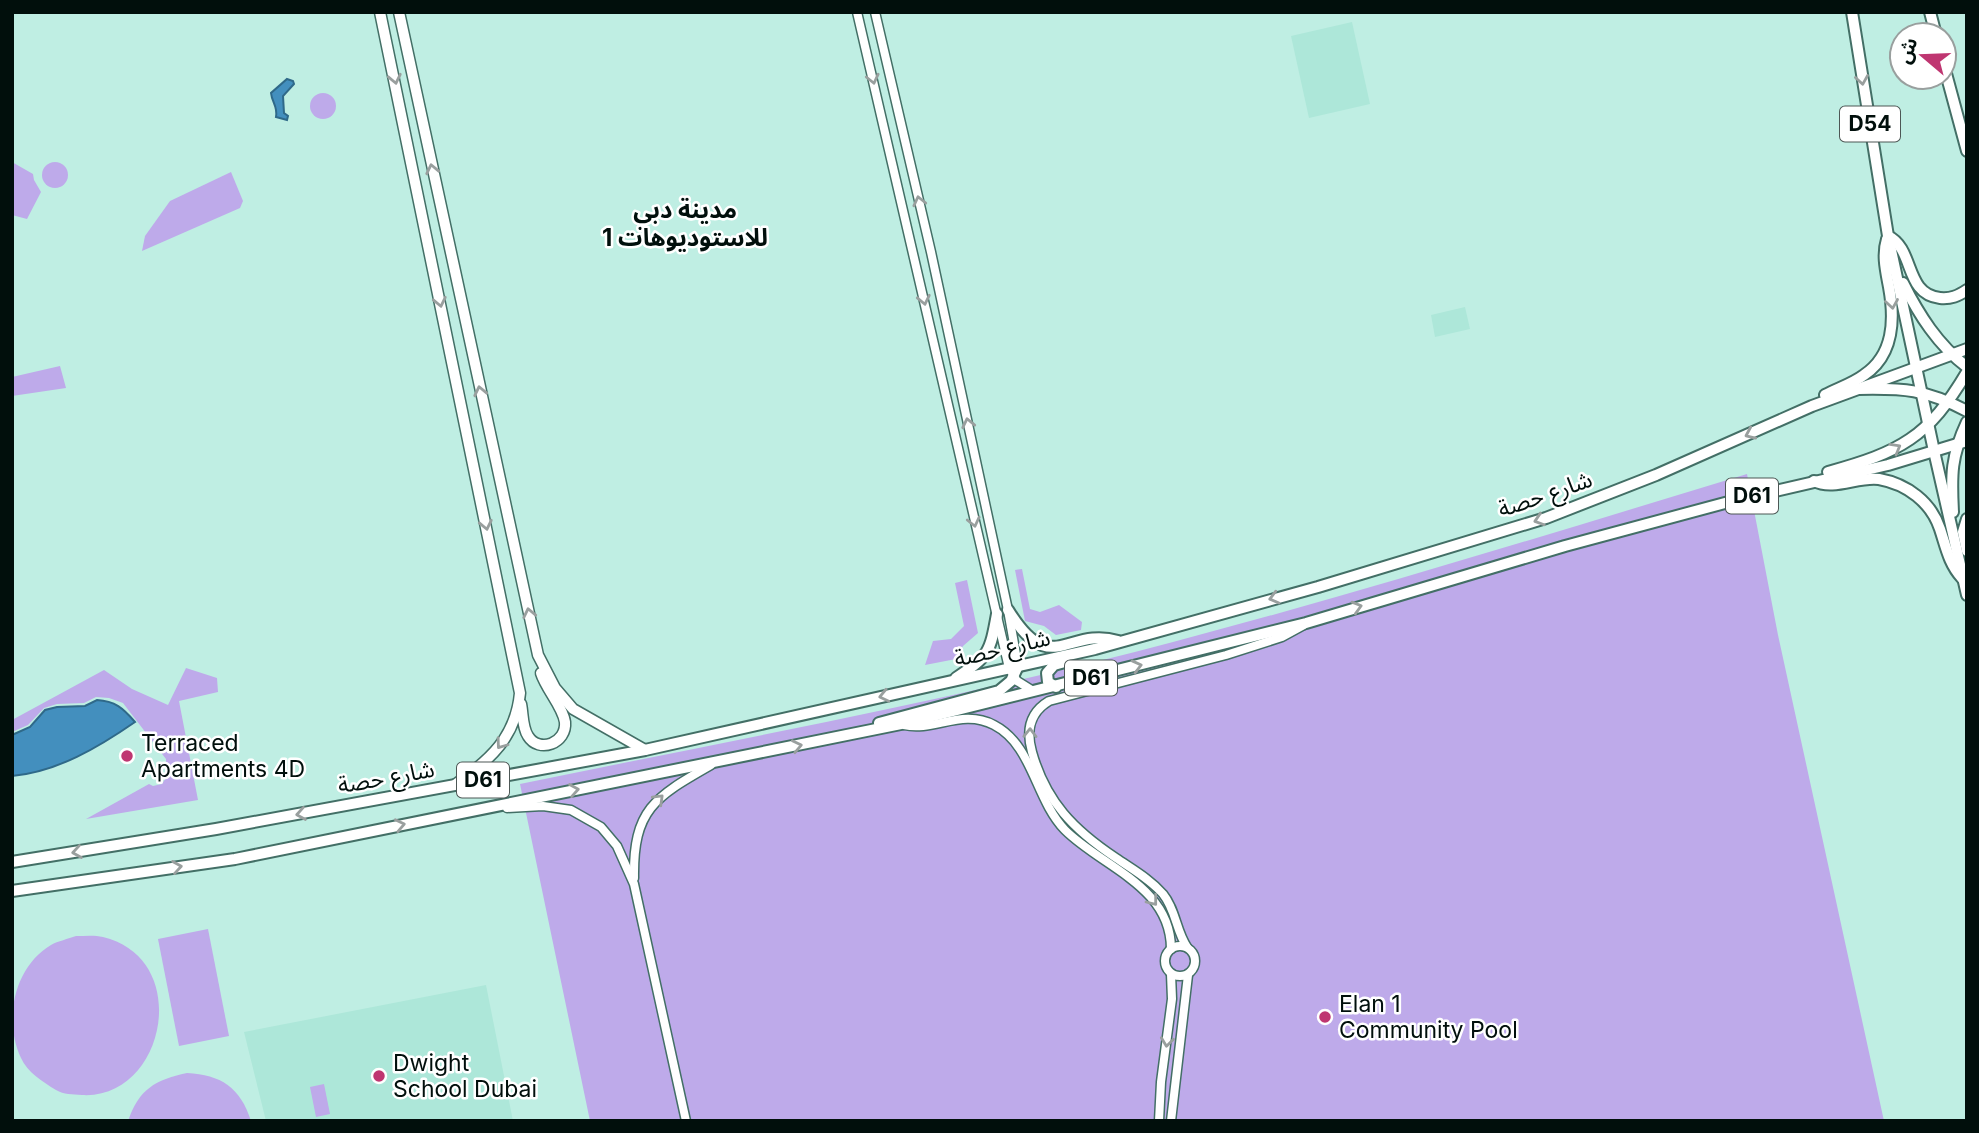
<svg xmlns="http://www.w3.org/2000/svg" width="1979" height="1133" font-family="Inter,'Noto Sans Arabic',sans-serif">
  <rect width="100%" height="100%" fill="#bfeee3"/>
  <g fill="#ade7d9">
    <path d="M1352 22 1370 104 1309 118 1291 36Z"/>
    <path d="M1465 307 1470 329 1435 337 1431 315Z"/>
    <path d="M486 985 513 1121H266L244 1032Z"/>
  </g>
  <g fill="#beaaea">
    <circle cx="323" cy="106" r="13"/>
    <circle cx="55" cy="175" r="13"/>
    <path d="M12 162 33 174 34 180 41 192 27 219 12 215Z"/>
    <path d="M231 172 243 201 240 208 142 251 145 236 170 201Z"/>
    <path d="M60 366 66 388 12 396V377Z"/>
    <path d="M1747 474 1778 635 1884 1121H590L520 784C738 739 958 699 1173 642 1366 591 1556 532 1747 474Z"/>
    <path d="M1022 569 1030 609 1040 612 1059 605 1082 622 1081 630 1056 635 1044 626 1025 621 1015 570Z"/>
    <path d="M967 580 978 633 963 646 956 659 925 665 933 641 951 639 964 626 955 583Z"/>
    <path d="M186 668 217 678 218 692 179 701 198 800 86 819 149 784 153 786 162 784 167 776 166 759 123 703 109 698 96 697 84 703 57 704 44 708 28 725 12 732V720L104 670 132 689 168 705Z"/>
    <path d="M208 929 229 1036 179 1046 158 939Z"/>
    <path d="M76 936C85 936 95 935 103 937 194 959 165 1100 82 1095 72 1094 64 1095 56 1090 43 1082 27 1072 21 1058 3 1020 14 967 51 945 58 941 68 939 76 936Z"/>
    <path d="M187 1073C221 1075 240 1087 251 1121H128C139 1089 155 1080 187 1073Z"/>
    <path d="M324 1084 330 1114 316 1117 310 1087Z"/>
  </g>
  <g fill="#438fbe" stroke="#2f6989" stroke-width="2">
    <path d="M287 79 293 81 294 84 283 96 284 113 288 116 287 120 276 117C278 106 272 103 271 93Z"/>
    <path d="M97 700C115 701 123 708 135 722 99 747 57 772 12 776V735L30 727 45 710 57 707 85 706Z"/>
  </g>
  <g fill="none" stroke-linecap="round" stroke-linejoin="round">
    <defs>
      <g id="tertiary">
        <path d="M857 12 1009 668 1017 681 1033 691"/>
        <path d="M875 12 931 252 1008 610 1018 666"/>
        <path d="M904 725C934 732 962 708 994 725 1033 745 1035 799 1065 830 1102 867 1171 886 1171 949"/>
        <path d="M507 808 543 806 571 810 601 827 617 846 634 884 686 1121"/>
        <path d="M634 878C633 809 655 797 711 765"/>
        <circle cx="1180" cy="961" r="15"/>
        <path d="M1187 947C1176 931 1176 910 1163 894 1150 879 1132 869 1116 858 1074 830 1046 802 1032 752 1026 731 1029 713 1049 701L1226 655 1282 637 1304 625"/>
        <path d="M1159 1121 1161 1082 1172 999 1171 974"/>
        <path d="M1171 1121 1188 975"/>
      </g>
      <g id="secondary">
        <path d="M380 12 520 693C516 737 490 760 456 784"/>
        <path d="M399 12 538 655 555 688 573 709 645 750"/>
        <path d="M521 704C523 713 522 727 528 736 539 754 567 743 565 722 563 707 546 689 541 673"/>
      </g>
      <g id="primary">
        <path d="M1852 12 1888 236 1934 451"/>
        <path d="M1930 12 1936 35"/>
        <path d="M1944 66 1967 151"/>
        <path d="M1888 236C1915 249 1904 294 1940 298 1951 299 1958 296 1967 290"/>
        <path d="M1903 283C1919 315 1938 345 1967 367"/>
        <path d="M1825 395C1838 388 1852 384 1864 375 1894 355 1895 320 1889 287 1886 271 1882 255 1887 239"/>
        <path d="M1828 472C1900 452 1928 438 1967 372"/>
        <path d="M1008 610C1051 680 1067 626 1118 641"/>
        <path d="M956 678C989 656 990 653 997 614"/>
        <path d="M1056 687 1048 682 1047 673 1054 665 1065 662"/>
        <path d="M879 723 999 691 1011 681 1018 666"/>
        <path d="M12 862 216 829 645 750 1095 649 1318 587 1546 518 1656 475 1812 406 1967 349"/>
        <path d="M12 891 235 859 901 724 1306 623 1565 546 1736 500 1888 465 1967 441"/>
      </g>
      <g id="trunk">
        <path d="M1858 389C1904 388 1925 389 1967 411"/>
        <path d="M1934 451 1967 595"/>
        <path d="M1814 481C1834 491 1858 476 1879 479 1907 484 1931 502 1940 529 1946 547 1949 564 1962 578L1967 571"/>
        <path d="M1953 512C1951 475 1951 456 1967 422"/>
        <path d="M1967 519 1963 532 1967 551"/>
      </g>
    </defs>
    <use href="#tertiary" stroke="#436f66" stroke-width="11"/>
    <use href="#secondary" stroke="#436f66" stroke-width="13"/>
    <use href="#primary" stroke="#436f66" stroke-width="14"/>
    <use href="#trunk" stroke="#436f66" stroke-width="14"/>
    <use href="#tertiary" stroke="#fff" stroke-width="8"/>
    <use href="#secondary" stroke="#fff" stroke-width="10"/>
    <use href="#primary" stroke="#fff" stroke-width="10"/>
    <use href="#trunk" stroke="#fff" stroke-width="10"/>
  </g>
  <defs><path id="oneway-chevron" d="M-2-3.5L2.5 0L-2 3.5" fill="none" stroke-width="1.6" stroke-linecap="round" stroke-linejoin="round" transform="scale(1.75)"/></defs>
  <g stroke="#999f9e">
    <use href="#oneway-chevron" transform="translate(395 79) rotate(78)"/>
    <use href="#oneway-chevron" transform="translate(873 79) rotate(77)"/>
    <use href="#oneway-chevron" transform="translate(1862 80) rotate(81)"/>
    <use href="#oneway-chevron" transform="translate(432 169) rotate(-102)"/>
    <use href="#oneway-chevron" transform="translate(919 201) rotate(-103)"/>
    <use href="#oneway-chevron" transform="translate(924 300) rotate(78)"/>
    <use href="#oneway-chevron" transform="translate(440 302) rotate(78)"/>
    <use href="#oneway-chevron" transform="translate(1892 304) rotate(81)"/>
    <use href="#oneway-chevron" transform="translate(480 391) rotate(-102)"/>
    <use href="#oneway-chevron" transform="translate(968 423) rotate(-102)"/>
    <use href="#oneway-chevron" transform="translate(1750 434) rotate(156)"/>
    <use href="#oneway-chevron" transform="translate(1896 448) rotate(-30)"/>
    <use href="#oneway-chevron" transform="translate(1539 520) rotate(162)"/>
    <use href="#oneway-chevron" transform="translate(974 522) rotate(77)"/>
    <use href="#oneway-chevron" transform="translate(486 525) rotate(78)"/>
    <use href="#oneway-chevron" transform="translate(1274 598) rotate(165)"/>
    <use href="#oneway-chevron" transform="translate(1357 607) rotate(-16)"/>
    <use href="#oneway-chevron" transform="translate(529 613) rotate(-102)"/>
    <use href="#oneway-chevron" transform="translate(1137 666) rotate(-14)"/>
    <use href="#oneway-chevron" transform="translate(884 696) rotate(167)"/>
    <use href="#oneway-chevron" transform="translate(1030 733) rotate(-89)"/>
    <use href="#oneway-chevron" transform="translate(501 744) rotate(126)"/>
    <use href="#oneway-chevron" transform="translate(797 746) rotate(-12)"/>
    <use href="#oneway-chevron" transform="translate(574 790) rotate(-10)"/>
    <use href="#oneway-chevron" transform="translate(659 799) rotate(-44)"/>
    <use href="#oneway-chevron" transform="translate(301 814) rotate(170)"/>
    <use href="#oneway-chevron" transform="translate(400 825) rotate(-12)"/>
    <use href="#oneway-chevron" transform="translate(77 852) rotate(171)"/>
    <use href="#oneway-chevron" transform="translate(177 867) rotate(-9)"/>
    <use href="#oneway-chevron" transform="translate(1153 901) rotate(52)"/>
    <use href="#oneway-chevron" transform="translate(1167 1042) rotate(97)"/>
  </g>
  <g fill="#bf3671" stroke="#fff" stroke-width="2.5">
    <circle cx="127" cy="756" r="7"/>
    <circle cx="1325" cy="1017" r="7"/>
    <circle cx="379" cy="1076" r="7"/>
  </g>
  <g text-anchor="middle" stroke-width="5" stroke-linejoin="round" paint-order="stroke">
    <g fill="#fff" stroke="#4d5755" stroke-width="2">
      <rect x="1840" y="106.5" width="60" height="35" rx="5"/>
      <rect x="1726" y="478.5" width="52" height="35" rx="5"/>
      <rect x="1065" y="660.5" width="52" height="35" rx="5"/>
      <rect x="457" y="762.5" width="52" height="35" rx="5"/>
    </g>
    <g font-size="21" font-weight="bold" fill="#010f0c">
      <text x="1870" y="131">D54</text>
      <text x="1752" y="503">D61</text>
      <text x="1091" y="685">D61</text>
      <text x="483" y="787">D61</text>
    </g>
    <g font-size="23" fill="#010f0c" stroke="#fff">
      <text transform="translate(1545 494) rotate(-19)" y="8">شارع حصة</text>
      <text transform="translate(1002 648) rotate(-13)" y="8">شارع حصة</text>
      <text transform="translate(386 777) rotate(-10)" y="8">شارع حصة</text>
    </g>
    <g font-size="23" fill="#010f0c" stroke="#fff" text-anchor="start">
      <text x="141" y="751">Terraced<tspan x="141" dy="26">Apartments 4D</tspan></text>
      <text x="1339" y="1012">Elan 1<tspan x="1339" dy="26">Community Pool</tspan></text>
      <text x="393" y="1071">Dwight<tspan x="393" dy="26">School Dubai</tspan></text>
    </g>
    <g font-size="24" font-weight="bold" fill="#010f0c" stroke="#fff">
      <text x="685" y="218">مدينة دبي<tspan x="685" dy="28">للاستوديوهات 1</tspan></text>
    </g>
  </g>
  <rect width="1979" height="1133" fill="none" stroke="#010f0c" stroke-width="28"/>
  <g transform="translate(1923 56) rotate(289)"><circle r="33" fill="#ffffff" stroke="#999f9e" stroke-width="2"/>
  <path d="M0-5L12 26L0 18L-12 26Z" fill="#bf3671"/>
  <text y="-10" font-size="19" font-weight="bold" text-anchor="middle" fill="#010f0c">ش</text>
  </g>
</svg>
